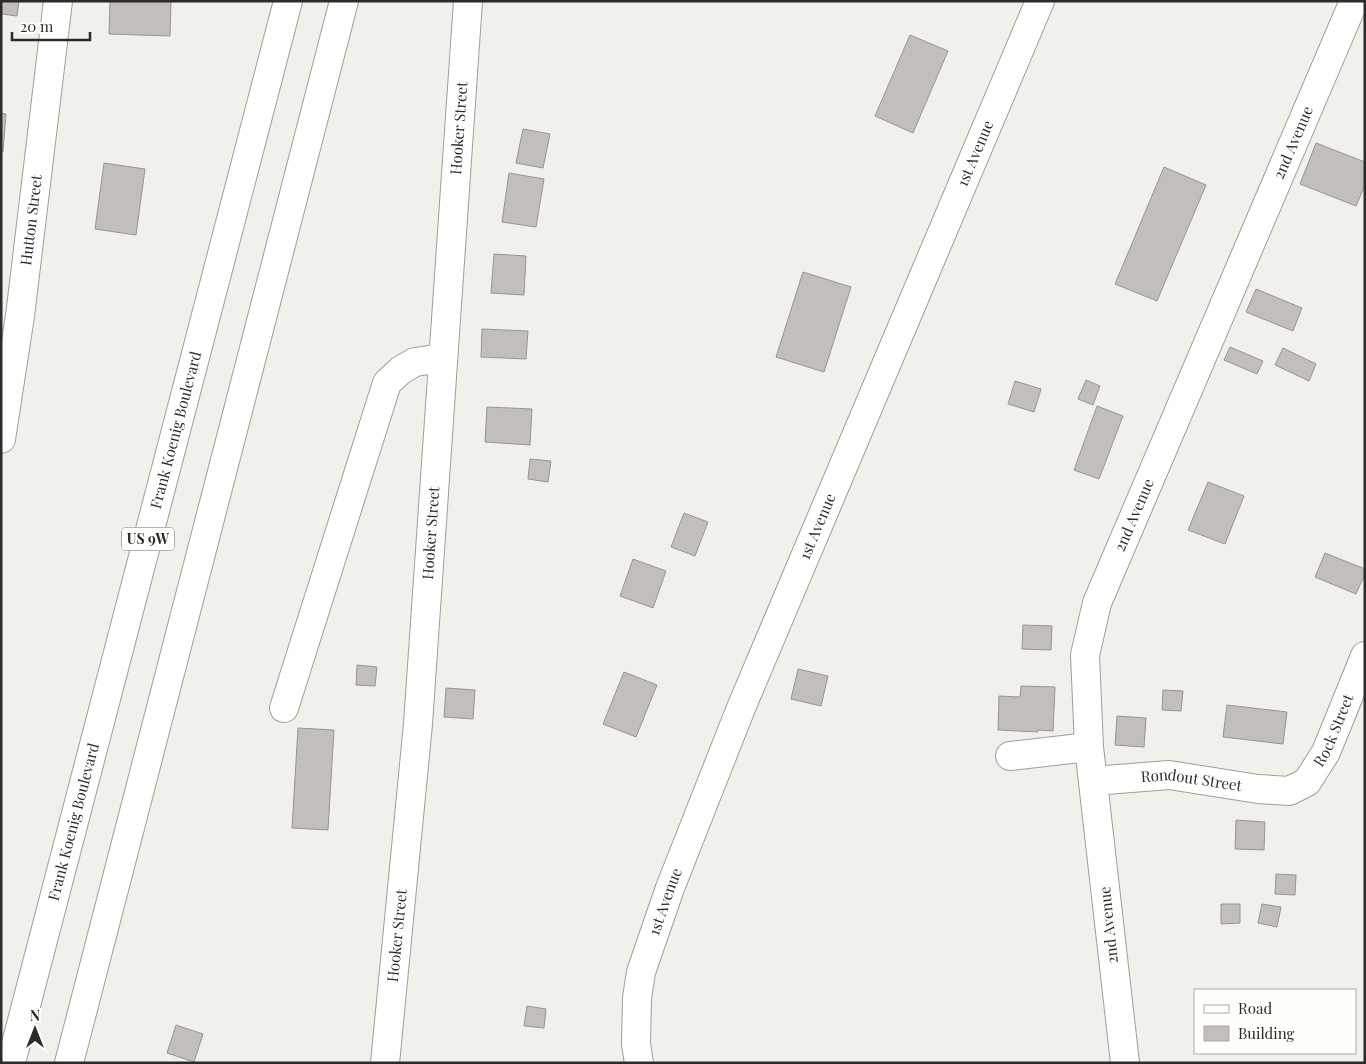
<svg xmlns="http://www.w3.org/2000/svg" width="1366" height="1064" font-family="'Playfair Display',serif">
  <rect width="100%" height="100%" fill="#f1f1ec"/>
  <g fill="#c2bebc" stroke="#999492">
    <path d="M1 1H19L17 16 1 14Z"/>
    <path d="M110 1H171L170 36 109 34Z"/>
    <path d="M910 35 948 51 913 133 875 116Z"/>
    <path d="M1 113 6 114 3 152H1Z"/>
    <path d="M523 129 550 134 543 168 516 163Z"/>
    <path d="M1316 143 1365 162V185L1356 206 1300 184Z"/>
    <path d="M104 163 145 169 136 235 95 229Z"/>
    <path d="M1164 167 1206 185 1157 301 1115 284Z"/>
    <path d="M509 173 544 179 536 227 502 222Z"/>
    <path d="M494 254 526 256 524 295 491 293Z"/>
    <path d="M803 272 851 287 824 372 776 357Z"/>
    <path d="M1256 289 1302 308 1293 331 1246 312Z"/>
    <path d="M482 329 528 331 526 359 481 357Z"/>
    <path d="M1230 347 1263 361 1257 374 1224 360Z"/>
    <path d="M1283 348 1316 364 1309 381 1275 365Z"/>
    <path d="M1086 380 1100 386 1093 405 1078 399Z"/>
    <path d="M1015 381 1041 389 1034 412 1008 404Z"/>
    <path d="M1097 406 1123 416 1099 479 1074 470Z"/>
    <path d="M487 407 532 409 530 445 485 442Z"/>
    <path d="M530 459 551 461 548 482 528 479Z"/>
    <path d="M1208 482 1244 496 1225 544 1188 530Z"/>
    <path d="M684 513 708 522 695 556 671 547Z"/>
    <path d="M1325 553 1365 569V574L1356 594 1315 577Z"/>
    <path d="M633 559 666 571 653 608 620 596Z"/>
    <path d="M1023 625 1052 626 1051 650 1022 649Z"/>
    <path d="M357 665 377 667 375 686 356 685Z"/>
    <path d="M798 669 828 676 821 706 791 699Z"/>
    <path d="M624 672 657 685 636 737 603 724Z"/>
    <path d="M1021 686 1055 687 1053 731 1038 730V732L998 730 999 696 1020 697Z"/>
    <path d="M446 688 475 690 473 719 444 717Z"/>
    <path d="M1163 690 1183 691 1181 711 1162 710Z"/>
    <path d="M1227 705 1287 712 1283 744 1223 737Z"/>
    <path d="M1117 716 1146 718 1144 747 1115 745Z"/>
    <path d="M298 728 334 730 328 830 292 828Z"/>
    <path d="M1236 820 1265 822 1264 850 1235 849Z"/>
    <path d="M1276 874 1296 875 1295 895 1275 894Z"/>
    <path d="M1221 904H1240V923L1221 924Z"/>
    <path d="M1262 904 1281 907 1277 927 1258 923Z"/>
    <path d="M527 1006 546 1009 544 1028 524 1026Z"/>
    <path d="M176 1025 203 1034 194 1062 167 1053Z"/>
  </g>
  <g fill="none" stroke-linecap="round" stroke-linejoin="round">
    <defs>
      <g id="minor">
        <path id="s1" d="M1 439 20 316 58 1"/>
        <path d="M284 708 387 383 401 370 415 362 443 358"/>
        <path d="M1010 756 1089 747"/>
        <path id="s2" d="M1093 781 1169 775 1258 789 1289 791 1307 782 1326 752 1365 656"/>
        <path id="s3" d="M385 1063 418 724 468 1"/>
        <path id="s4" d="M639 1063 636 1044 637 998 641 972 670 888 741 708 1040 1"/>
        <path id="s5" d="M1125 1063 1089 747 1085 655 1097 603 1354 1"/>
      </g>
      <g id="major">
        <path id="s6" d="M11 1063 288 1"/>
        <path d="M69 1063 344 1"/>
      </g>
    </defs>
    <use href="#minor" stroke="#9e9e9a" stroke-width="30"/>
    <use href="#major" stroke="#9e9e9a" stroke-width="30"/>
    <use href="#minor" stroke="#fff" stroke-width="28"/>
    <use href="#major" stroke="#fff" stroke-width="28"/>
  </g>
  <g text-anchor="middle" stroke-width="5" stroke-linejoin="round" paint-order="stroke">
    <rect fill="#fffefa" stroke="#6b6a68" stroke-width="1" x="122" y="527.5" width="52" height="23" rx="4"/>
    <g font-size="14" font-weight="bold" fill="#2b2b29">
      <text x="148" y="544">US 9W</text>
    </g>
    <g font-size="15" fill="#2b2b29" stroke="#fffefa">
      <text dy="5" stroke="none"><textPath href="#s3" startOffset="938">Hooker Street</textPath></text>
      <text dy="5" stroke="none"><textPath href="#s5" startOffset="964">2nd Avenue</textPath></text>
      <text dy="5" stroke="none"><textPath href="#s4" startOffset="976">1st Avenue</textPath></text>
      <text dy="5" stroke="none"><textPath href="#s1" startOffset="221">Hutton Street</textPath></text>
      <text dy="5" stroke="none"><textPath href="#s6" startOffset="654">Frank Koenig Boulevard</textPath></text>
      <text dy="5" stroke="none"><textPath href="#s5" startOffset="559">2nd Avenue</textPath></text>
      <text dy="5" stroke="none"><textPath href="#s4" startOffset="571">1st Avenue</textPath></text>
      <text dy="5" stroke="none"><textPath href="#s3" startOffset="532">Hooker Street</textPath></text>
      <text dy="5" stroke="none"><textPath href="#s2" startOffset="276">Rock Street</textPath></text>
      <text dy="5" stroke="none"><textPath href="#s2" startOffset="99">Rondout Street</textPath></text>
      <text dy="5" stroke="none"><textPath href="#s6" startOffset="249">Frank Koenig Boulevard</textPath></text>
      <text dy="5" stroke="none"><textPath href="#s4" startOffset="166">1st Avenue</textPath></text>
      <text transform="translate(1109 925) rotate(-96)" y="5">2nd Avenue</text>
      <text dy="5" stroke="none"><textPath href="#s3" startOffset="128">Hooker Street</textPath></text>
    </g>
  </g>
  <rect width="1366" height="1064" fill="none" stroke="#2b2b29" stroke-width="5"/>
  <rect x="1194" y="989" width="162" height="65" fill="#fffefa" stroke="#aaaaa6"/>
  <rect x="1204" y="1005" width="25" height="8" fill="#ffffff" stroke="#aaaaa6"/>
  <text x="1238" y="1014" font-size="15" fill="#2b2b29">Road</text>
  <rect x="1204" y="1026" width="25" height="15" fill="#c2bebc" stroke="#aaaaa6"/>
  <text x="1238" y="1039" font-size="15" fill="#2b2b29">Building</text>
  <g transform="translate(35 1029)" stroke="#fffefa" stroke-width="4" paint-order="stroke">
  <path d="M0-4L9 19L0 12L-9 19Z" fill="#2b2b29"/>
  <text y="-8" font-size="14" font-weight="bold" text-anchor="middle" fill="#2b2b29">N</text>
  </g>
  <path d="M12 32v8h78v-8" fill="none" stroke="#2b2b29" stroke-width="2.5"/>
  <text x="20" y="32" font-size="15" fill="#2b2b29" stroke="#fffefa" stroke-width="4" paint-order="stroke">20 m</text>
</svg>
